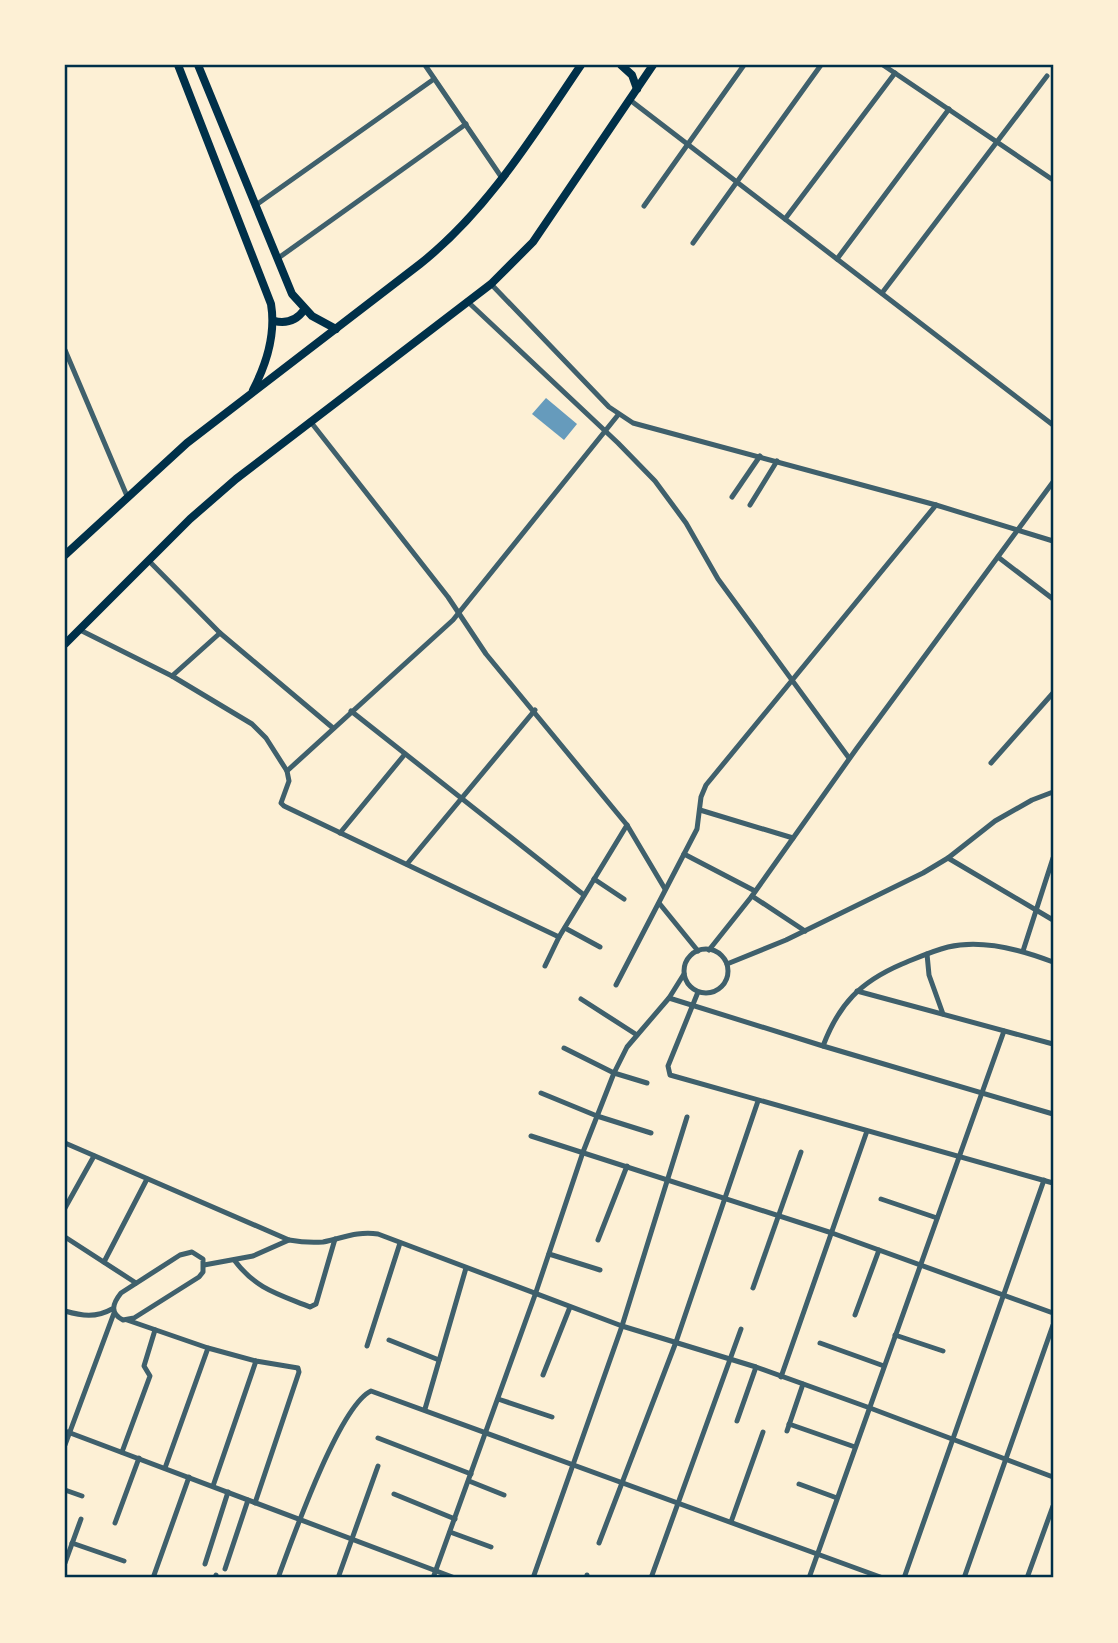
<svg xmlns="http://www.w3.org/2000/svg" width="1118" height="1643" font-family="Helvetica,sans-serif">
  <rect width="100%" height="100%" fill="#fdf0d5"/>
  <path fill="#669bbc" d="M546 398 577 424 564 440 532 414Z"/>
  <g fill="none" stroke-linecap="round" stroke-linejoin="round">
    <g stroke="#3f606c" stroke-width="5">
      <path d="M425 65 502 178"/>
      <path d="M883 65 1053 180"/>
      <path d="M630 100 1053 425"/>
      <path d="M256 205 434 79"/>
      <path d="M644 206 744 65"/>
      <path d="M785 219 895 73"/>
      <path d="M693 243 821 65"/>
      <path d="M277 259 466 124"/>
      <path d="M837 259 949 109"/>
      <path d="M491 284 609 407 633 423 936 505 1053 541"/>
      <path d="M882 293 1047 76"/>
      <path d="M467 301 618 443 655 481 686 523 718 579 849 758"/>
      <path d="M65 350 127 496"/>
      <path d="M310 421 448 597 486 654 627 825 665 889"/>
      <path d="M732 497 760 456"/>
      <path d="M750 505 777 461"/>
      <path d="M998 557 1053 599"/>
      <path d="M149 561 220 633 333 728"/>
      <path d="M80 630 172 676 252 724 266 738 287 771 289 781 281 803 284 806 559 937"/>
      <path d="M172 676 220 633"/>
      <path d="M351 711 584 895"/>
      <path d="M991 763 1053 693"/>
      <path d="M287 771 453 620 618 415"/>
      <path d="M700 810 793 838"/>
      <path d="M340 833 405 754"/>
      <path d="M684 854 755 891"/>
      <path d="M948 858 1053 920"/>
      <path d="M407 864 535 710"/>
      <path d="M594 879 624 899"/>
      <path d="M752 896 805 931"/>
      <path d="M659 903 698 951"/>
      <path d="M565 928 600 947"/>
      <circle cx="706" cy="971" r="22"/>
      <path d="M709 950 752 896 857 748 1053 482"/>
      <path d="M1023 951 1053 858"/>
      <path d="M927 954 929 975 943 1014"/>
      <path d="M727 964 786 940 923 873 948 858 995 821 1032 800 1053 792"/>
      <path d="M545 966 559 937 627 825"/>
      <path d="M616 985 697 829 701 797 706 785 936 505"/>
      <path d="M857 991 1053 1044"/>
      <path d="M698 992 668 1066 670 1075 1053 1183"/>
      <path d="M669 998 823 1046 1053 1114"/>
      <path d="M581 999 637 1035"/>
      <path d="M823 1046C839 1004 860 982 902 964 917 958 932 951 948 947 981 939 1022 950 1053 962"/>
      <path d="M564 1048 614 1073 647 1083"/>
      <path d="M541 1093 597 1116 651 1133"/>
      <path d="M531 1136 832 1233 1053 1313"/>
      <path d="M65 1143 289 1240C300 1242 311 1243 323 1242 343 1238 357 1231 378 1234L622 1326 756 1367 870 1408 1053 1477"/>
      <path d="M881 1199 937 1218"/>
      <path d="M65 1208 94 1156"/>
      <path d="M65 1237 136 1283"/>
      <path d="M598 1240 627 1166"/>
      <path d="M192 1252 203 1259V1272L199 1277 134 1318 123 1320C109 1313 113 1303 121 1293L180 1255Z"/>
      <path d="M549 1254 600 1270"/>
      <path d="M235 1261C256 1289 278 1294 310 1307L316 1304 335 1239"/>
      <path d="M104 1262 147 1179"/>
      <path d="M204 1265 253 1256 289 1240"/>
      <path d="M753 1288 801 1152"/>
      <path d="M65 1311C82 1316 96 1318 112 1309"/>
      <path d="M855 1315 879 1250"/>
      <path d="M127 1320 208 1348 256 1361 298 1368 299 1372 255 1503"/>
      <path d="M895 1335 943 1351"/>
      <path d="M389 1340 439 1360"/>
      <path d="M820 1343 884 1366"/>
      <path d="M367 1346 400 1243"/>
      <path d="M543 1375 570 1307"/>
      <path d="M781 1377 867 1131"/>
      <path d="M498 1399 552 1417"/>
      <path d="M425 1409 466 1268"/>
      <path d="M737 1421 756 1367"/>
      <path d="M789 1424 855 1447"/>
      <path d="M65 1431 455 1578"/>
      <path d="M787 1431 803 1384"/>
      <path d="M378 1438 471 1474"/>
      <path d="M65 1445 114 1313"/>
      <path d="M122 1452 150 1376 144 1366 155 1330"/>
      <path d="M165 1468 208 1348"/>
      <path d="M469 1481 504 1495"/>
      <path d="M799 1484 837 1498"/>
      <path d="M213 1486 256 1361"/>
      <path d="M65 1490 82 1496"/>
      <path d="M394 1494 455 1519"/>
      <path d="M731 1522 763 1432"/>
      <path d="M115 1523 139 1458"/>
      <path d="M450 1532 491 1547"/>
      <path d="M72 1543 124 1561"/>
      <path d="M599 1543 676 1342 758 1101"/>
      <path d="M65 1563 81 1519"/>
      <path d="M205 1564 228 1492"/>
      <path d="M225 1569 248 1500"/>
      <path d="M153 1578 189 1477"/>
      <path d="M215 1578 216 1575"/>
      <path d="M278 1578C292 1540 339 1406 371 1391L883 1578"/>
      <path d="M338 1578 378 1466"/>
      <path d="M433 1578 535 1295 583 1152 614 1073 627 1047 669 998 684 974"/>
      <path d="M533 1578 622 1326 687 1117"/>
      <path d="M587 1578V1575"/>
      <path d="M651 1578 741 1329"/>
      <path d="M809 1578 1004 1031"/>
      <path d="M904 1578 1044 1180"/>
      <path d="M964 1578 1053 1325"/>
      <path d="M1027 1578 1053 1506"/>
    </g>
    <g stroke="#003049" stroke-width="8">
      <path d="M178 65 271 304C276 334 267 363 253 390"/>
      <path d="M198 65 292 294 312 316 336 329"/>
      <path d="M621 65 632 75 637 89"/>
      <path d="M274 321C287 324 297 320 304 310"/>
      <path d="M65 555 187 443 420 264C487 211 533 136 581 65"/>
      <path d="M65 644 190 519 236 479 491 284 533 242 653 65"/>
    </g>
  </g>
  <rect width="1118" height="1643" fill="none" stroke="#fdf0d5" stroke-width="133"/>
  <rect x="66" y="66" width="986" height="1510" fill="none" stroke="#003049" stroke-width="2.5"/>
</svg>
